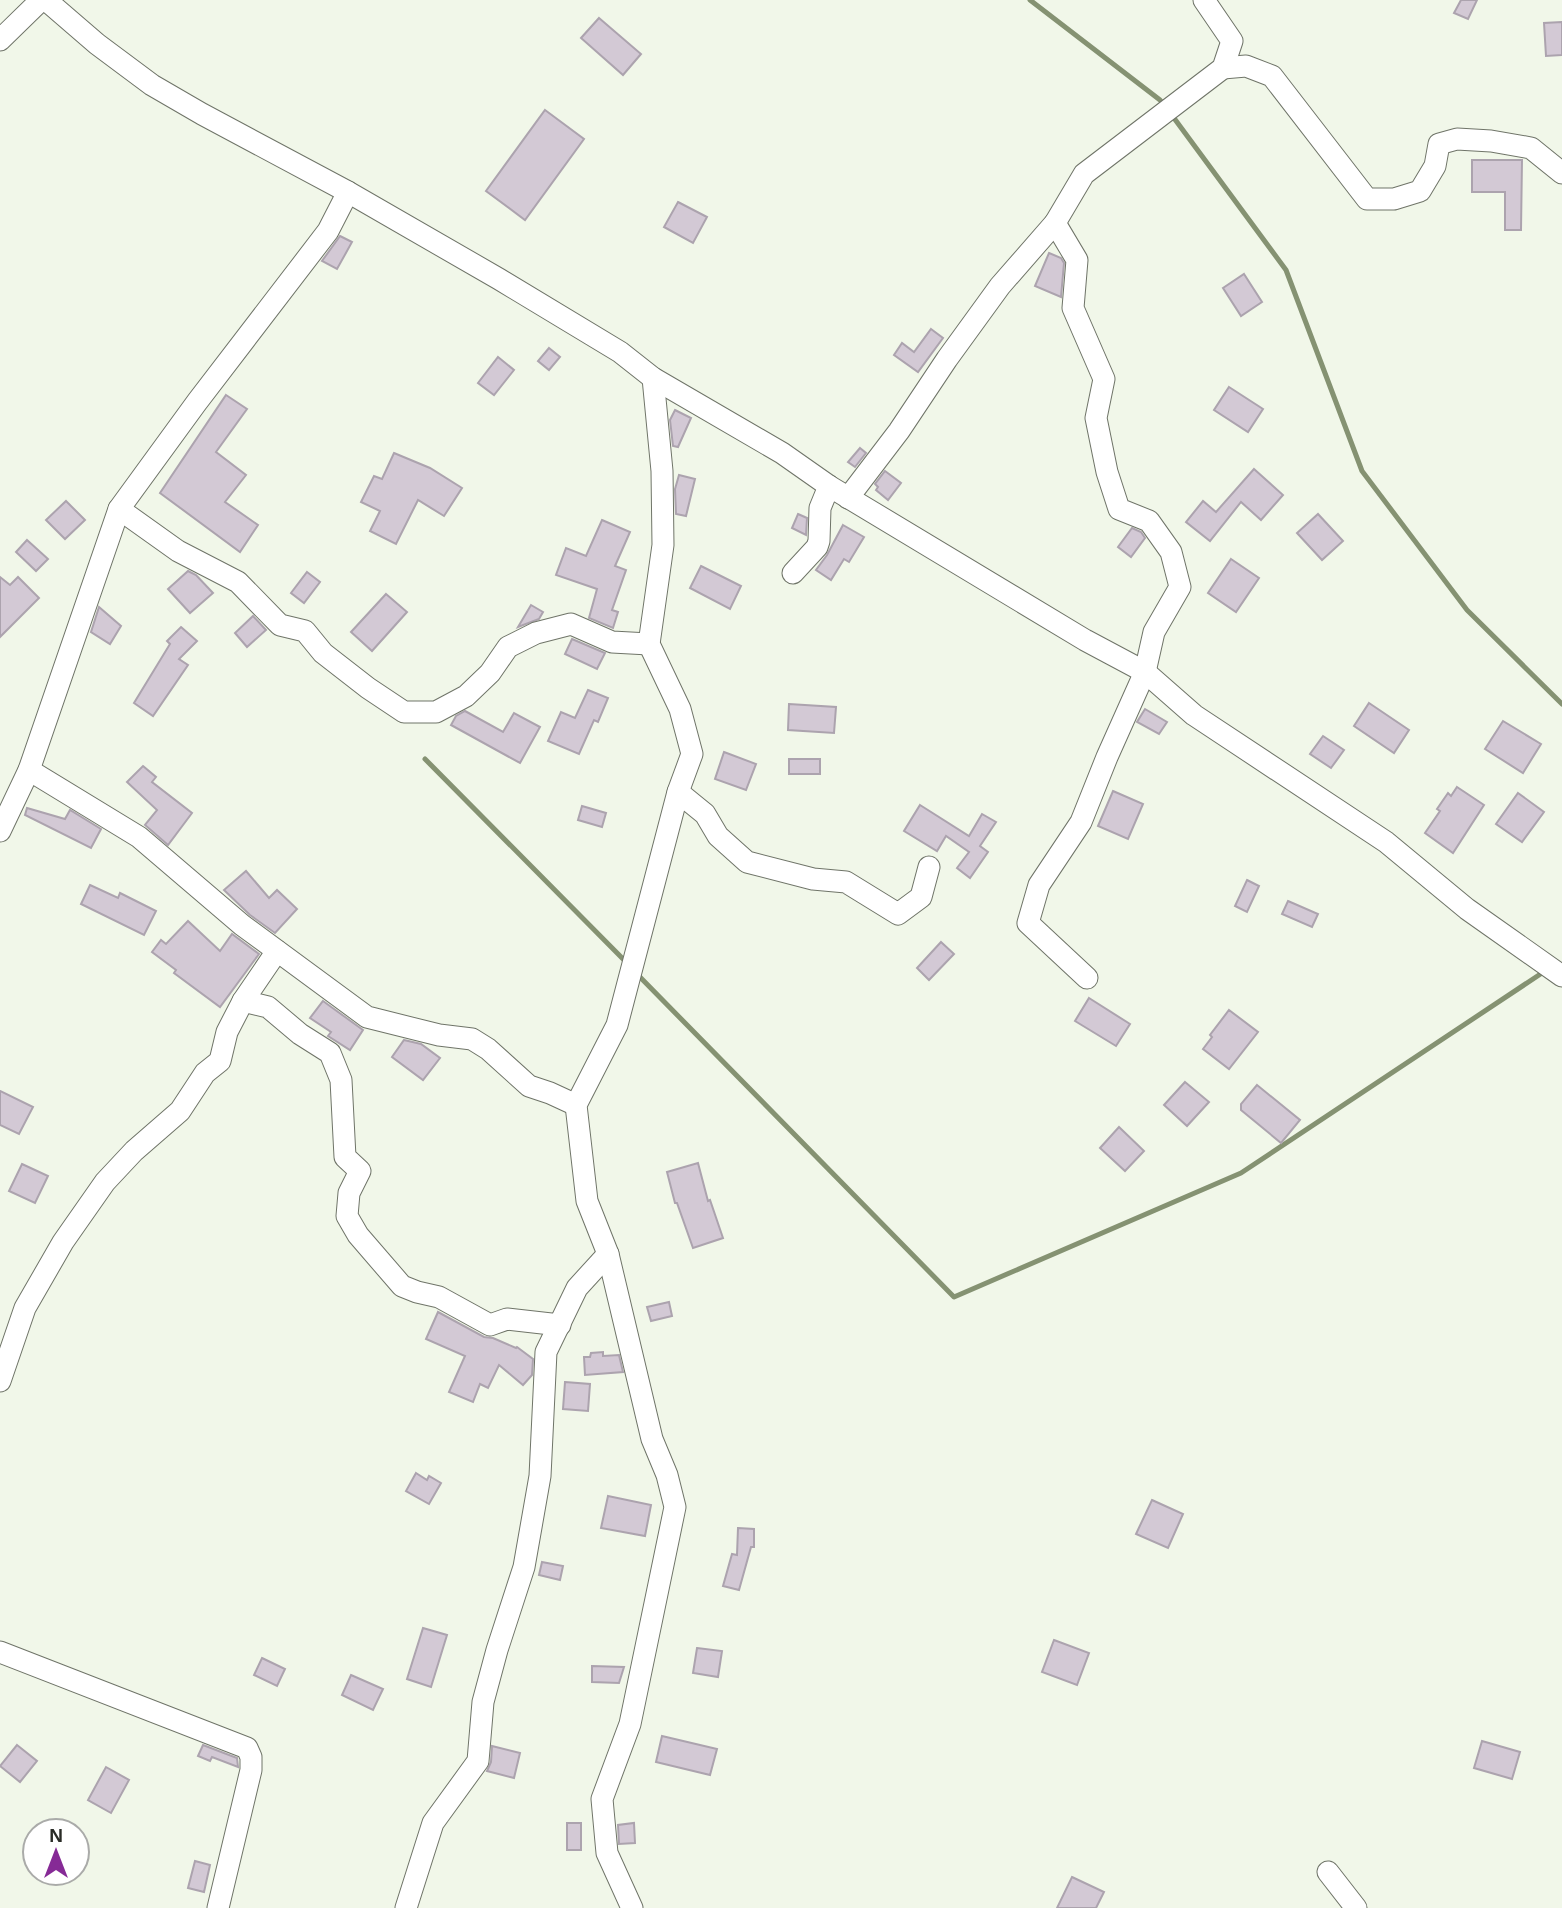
<svg xmlns="http://www.w3.org/2000/svg" width="1562" height="1908" font-family="Helvetica,sans-serif">
  <rect width="100%" height="100%" fill="#f1f7e9"/>
  <g fill="none" stroke-linecap="round" stroke-linejoin="round">
    <g stroke="#859272" stroke-width="5">
      <path d="M1030 0 1160 100 1165 106"/>
      <path d="M1171 114 1286 270 1362 471 1467 610 1562 704"/>
      <path d="M425 759 627 963"/>
      <path d="M636 973 954 1297 1241 1173 1545 971"/>
    </g>
  </g>
  <g fill="#d3c9d5" stroke="#aca3ae" stroke-width="2">
    <path d="M1461 0H1477L1468 19 1454 13Z"/>
    <path d="M599 18 641 54 623 75 581 38Z"/>
    <path d="M1562 22V55L1546 56 1544 23Z"/>
    <path d="M545 110 584 139 525 220 486 191Z"/>
    <path d="M1472 160H1522L1521 230H1505V192H1472Z"/>
    <path d="M678 202 707 217 693 243 664 227Z"/>
    <path d="M340 236 352 242 337 269 322 261Z"/>
    <path d="M1049 253 1061 258 1064 263 1061 297 1035 286Z"/>
    <path d="M1244 274 1262 302 1241 316 1223 288Z"/>
    <path d="M931 329 943 338 918 372 894 355 902 343 914 352Z"/>
    <path d="M549 348 560 357 549 370 538 361Z"/>
    <path d="M498 357 514 370 494 395 478 383Z"/>
    <path d="M1229 387 1263 409 1248 432 1214 410Z"/>
    <path d="M226 395 247 409 216 452 246 475 225 502 258 525 240 552 160 493Z"/>
    <path d="M675 410 691 418 678 447 673 446 670 420Z"/>
    <path d="M860 448 866 453 855 467 848 462Z"/>
    <path d="M394 453 430 468 462 488 444 516 418 500 396 544 370 531 380 511 361 502 374 476 382 479Z"/>
    <path d="M1254 469 1283 495 1261 520 1241 502 1210 541 1186 522 1203 501 1216 512Z"/>
    <path d="M885 471 901 483 888 500 876 490 878 487 875 484Z"/>
    <path d="M679 475 695 479 686 516 676 514 675 489Z"/>
    <path d="M66 501 85 520 65 539 46 520Z"/>
    <path d="M798 514 807 518 806 535 792 528Z"/>
    <path d="M1318 514 1343 541 1322 560 1297 533Z"/>
    <path d="M602 520 630 532 615 566 626 570 612 610 618 612 613 628 589 618 597 589 556 575 566 548 586 556Z"/>
    <path d="M843 525 864 537 849 562 844 559 831 580 816 570 827 555Z"/>
    <path d="M1132 528 1141 532 1145 538 1131 557 1118 547Z"/>
    <path d="M27 540 48 559 36 571 16 552Z"/>
    <path d="M1231 559 1259 578 1236 612 1208 593Z"/>
    <path d="M701 566 741 586 730 609 690 588Z"/>
    <path d="M188 571 196 575 213 593 190 613 168 589Z"/>
    <path d="M307 572 320 582 304 603 291 593Z"/>
    <path d="M0 577 10 585 18 577 39 598 0 637Z"/>
    <path d="M386 594 407 612 372 651 351 632Z"/>
    <path d="M531 605 543 612 539 619 518 627Z"/>
    <path d="M99 607 121 626 110 644 91 632Z"/>
    <path d="M253 616 266 630 247 647 235 633Z"/>
    <path d="M181 627 197 641 179 659 188 665 153 716 134 703 170 644 167 641Z"/>
    <path d="M572 639 605 653 597 669 565 654Z"/>
    <path d="M588 690 608 698 598 722 594 720 579 754 548 741 561 712 575 718Z"/>
    <path d="M1369 703 1409 730 1394 753 1354 726Z"/>
    <path d="M789 704 836 707 834 733 788 730Z"/>
    <path d="M1145 709 1167 722 1159 734 1137 722Z"/>
    <path d="M465 711 503 732 514 713 540 727 520 763 451 725 456 716Z"/>
    <path d="M1503 721 1541 744 1523 773 1485 749Z"/>
    <path d="M1323 736 1344 750 1331 768 1310 754Z"/>
    <path d="M724 752 756 764 746 790 715 779Z"/>
    <rect x="789" y="759" width="31" height="15"/>
    <path d="M143 766 156 777 152 782 192 813 168 845 145 825 157 810 127 782Z"/>
    <path d="M1457 787 1484 805 1453 853 1425 833 1440 811 1437 809 1448 793 1451 796Z"/>
    <path d="M1113 791 1143 804 1128 839 1098 826Z"/>
    <path d="M1518 793 1544 812 1522 842 1496 824Z"/>
    <path d="M920 805 969 836 982 814 996 822 980 846 988 852 970 878 957 868 969 852 946 836 937 851 904 831Z"/>
    <path d="M582 806 606 813 602 827 578 820Z"/>
    <path d="M27 808 65 819 70 810 101 829 91 848 25 815Z"/>
    <path d="M246 871 269 898 277 890 297 909 275 933 250 915 224 890Z"/>
    <path d="M1247 880 1259 886 1247 912 1235 906Z"/>
    <path d="M90 885 118 898 120 893 156 911 144 935 81 904Z"/>
    <path d="M1288 901 1318 914 1312 927 1282 914Z"/>
    <path d="M188 921 220 951 232 934 259 954 220 1007 174 973 176 970 152 952 161 940 166 944Z"/>
    <path d="M941 942 954 954 929 980 917 968Z"/>
    <path d="M1089 998 1130 1024 1116 1046 1075 1021Z"/>
    <path d="M323 1001 363 1030 350 1050 328 1036 331 1032 310 1018Z"/>
    <path d="M1229 1010 1258 1032 1229 1069 1203 1049 1212 1037 1210 1035Z"/>
    <path d="M404 1040 421 1044 440 1058 423 1080 392 1057Z"/>
    <path d="M1185 1082 1209 1102 1187 1126 1164 1105Z"/>
    <path d="M1257 1085 1300 1120 1281 1143 1241 1110V1104Z"/>
    <path d="M0 1091 33 1107 19 1134 0 1125Z"/>
    <path d="M1119 1127 1144 1151 1125 1171 1100 1148Z"/>
    <path d="M698 1163 708 1201 710 1200 723 1238 693 1248 677 1203H675L667 1172Z"/>
    <path d="M22 1164 48 1176 35 1203 9 1191Z"/>
    <path d="M669 1302 672 1316 651 1321 647 1307Z"/>
    <path d="M438 1312 484 1337 493 1338 516 1348 517 1347 533 1359 532 1375 523 1385 499 1365 488 1388 480 1384 473 1402 449 1392 465 1356 426 1339Z"/>
    <path d="M603 1352V1356L619 1355 623 1372 585 1375 584 1357H590L591 1353Z"/>
    <path d="M565 1382 590 1384 588 1411 563 1409Z"/>
    <path d="M416 1473 427 1480 429 1476 441 1483 429 1504 406 1491Z"/>
    <path d="M608 1496 651 1505 645 1536 601 1528Z"/>
    <path d="M1152 1500 1183 1514 1168 1548 1136 1534Z"/>
    <path d="M738 1528 754 1529V1547H751L739 1590 723 1586 732 1554 737 1555Z"/>
    <path d="M542 1562 563 1566 560 1580 539 1575Z"/>
    <path d="M423 1628 447 1635 431 1687 407 1679Z"/>
    <path d="M1054 1640 1089 1653 1077 1685 1042 1672Z"/>
    <path d="M697 1648 722 1651 718 1677 693 1673Z"/>
    <path d="M262 1658 285 1669 277 1686 254 1675Z"/>
    <path d="M592 1666 624 1667 619 1683 592 1682Z"/>
    <path d="M351 1675 383 1689 373 1710 342 1695Z"/>
    <path d="M662 1736 717 1749 710 1775 656 1762Z"/>
    <path d="M1482 1741 1520 1752 1512 1779 1474 1768Z"/>
    <path d="M17 1745 37 1761 20 1782 0 1766Z"/>
    <path d="M203 1745 237 1758 238 1767 212 1757 210 1761 198 1756Z"/>
    <path d="M492 1746 520 1753 514 1778 487 1771 491 1762Z"/>
    <path d="M106 1767 129 1780 111 1813 88 1800Z"/>
    <rect x="567" y="1823" width="14" height="27"/>
    <path d="M634 1823 635 1843 619 1844 618 1825Z"/>
    <path d="M195 1861 210 1865 204 1892 188 1888Z"/>
    <path d="M1072 1877 1104 1892 1096 1908H1057Z"/>
  </g>
  <g fill="none" stroke-linecap="round" stroke-linejoin="round">
    <defs>
      <g id="minor">
        <path d="M46 0 97 44 152 85 202 114 348 192 499 279 620 352 653 378 782 453 829 486 1085 640 1145 672 1194 715 1386 842 1467 909 1562 976"/>
        <path d="M0 40 41 0"/>
        <path d="M1223 68 1246 66 1272 76 1367 199H1394L1420 191 1435 166 1439 144 1457 139 1491 141 1531 148 1562 173"/>
        <path d="M848 498 899 431 947 359 1000 286 1055 223"/>
        <path d="M119 509 178 551 238 582 280 625 305 631 323 653 368 688 404 712H436L466 696 490 673 508 647 536 633 571 624 612 642 649 644"/>
        <path d="M793 573 817 547 819 541 820 508 829 486"/>
        <path d="M29 770 139 837 242 925 367 1017 439 1035 472 1039 488 1049 529 1086 550 1093 576 1105"/>
        <path d="M678 792 705 814 718 836 747 862 813 879 846 882 898 914 921 897 929 867"/>
        <path d="M0 831 29 770 119 509 197 402 328 231 348 192"/>
        <path d="M1087 978 1028 923 1039 885 1081 822 1107 757 1145 672 1154 632 1180 587 1171 552 1149 521 1119 509 1107 472 1096 418 1104 379 1073 308 1077 260 1055 223 1084 174 1223 68 1232 41 1204 0"/>
        <path d="M243 1001 268 1007 300 1034 330 1053 341 1080 345 1157 360 1171 349 1193 347 1216 358 1235 402 1286 417 1292 439 1297 490 1325 507 1319 560 1325"/>
        <path d="M0 1381 25 1308 63 1242 105 1182 134 1151 180 1111 205 1073 220 1061 227 1032 243 1001 277 951"/>
        <path d="M0 1652 247 1748 251 1757V1770L218 1908"/>
        <path d="M1328 1872 1356 1908"/>
        <path d="M406 1908 433 1823 478 1761 483 1702 497 1650 524 1567 540 1476 546 1352 577 1288 608 1254"/>
        <path d="M632 1908 607 1853 602 1799 630 1724 675 1507 667 1475 652 1439 608 1254 587 1201 576 1105 617 1025 678 792 692 754 680 709 649 644 663 545 662 471 653 378"/>
      </g>
    </defs>
    <use href="#minor" stroke="#6f7468" stroke-width="23"/>
    <use href="#minor" stroke="#fff" stroke-width="21"/>
  </g>
  <g transform="translate(56 1852)"><circle r="33" fill="#ffffff" stroke="#aaaba9" stroke-width="2"/>
  <path d="M0-5L12 26L0 18L-12 26Z" fill="#862a96"/>
  <text y="-10" font-size="19" font-weight="bold" text-anchor="middle" fill="#2a2c27">N</text>
  </g>
</svg>
